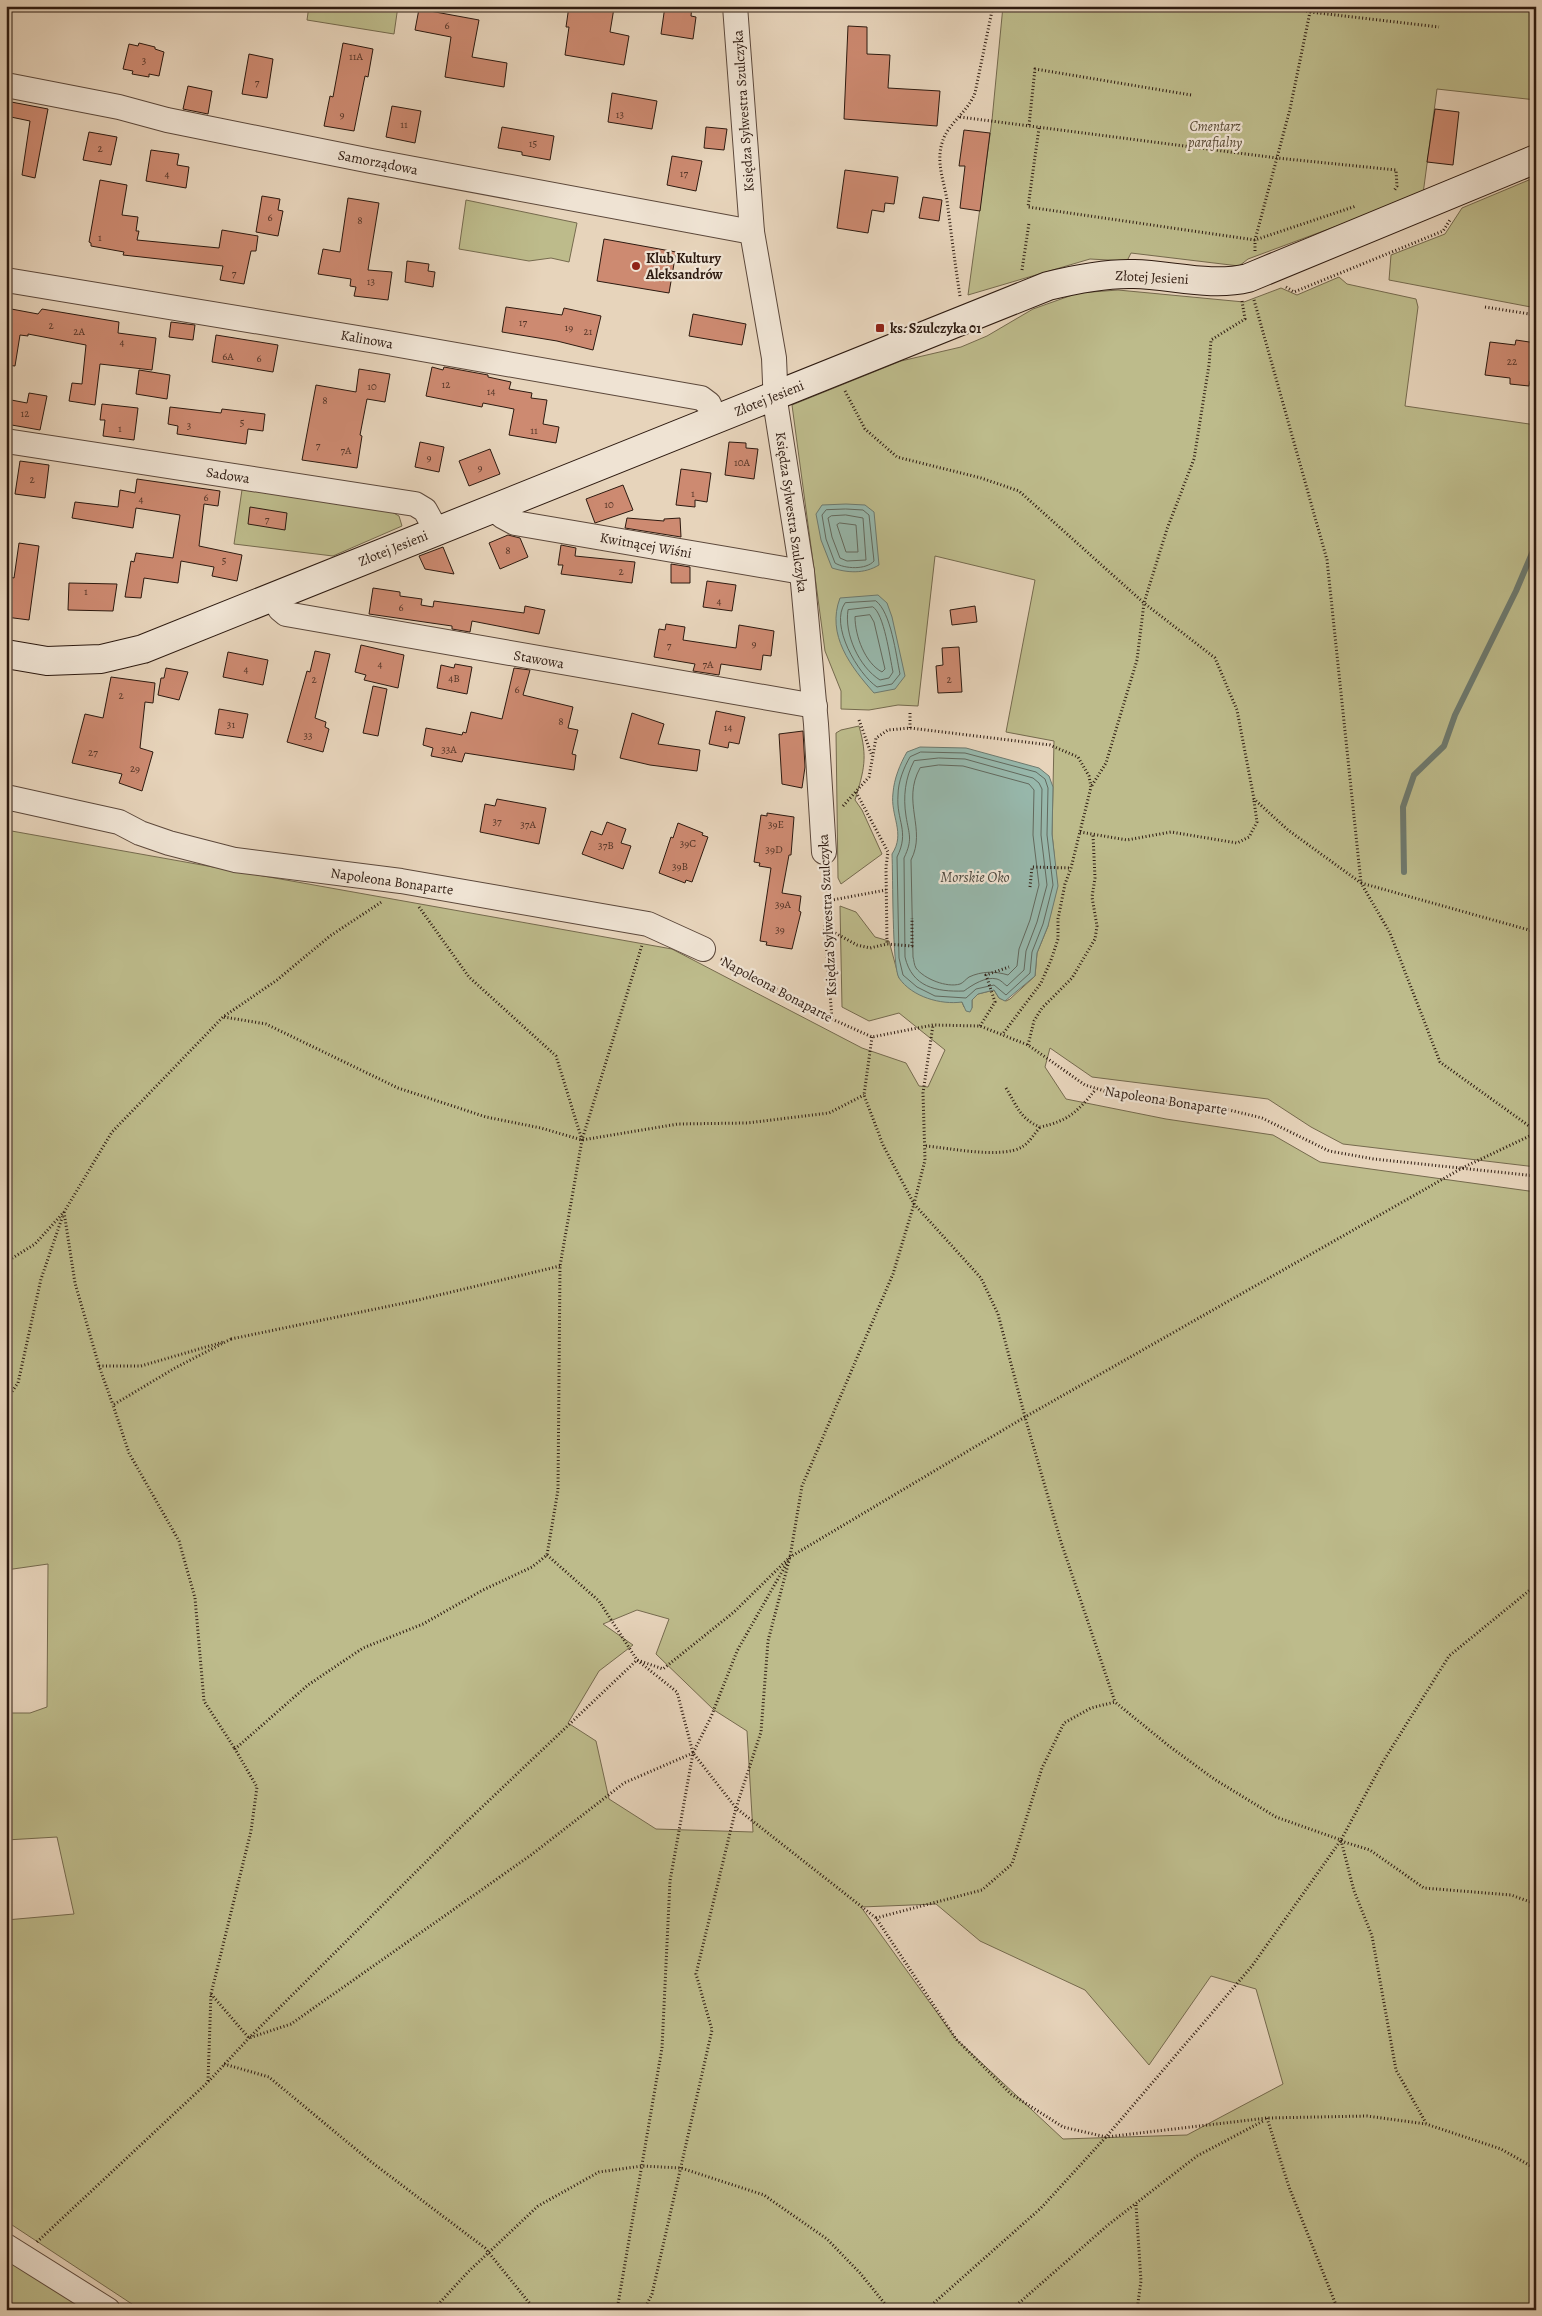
<svg xmlns="http://www.w3.org/2000/svg" width="1542" height="2316" font-family="Alegreya,serif">
  <rect width="100%" height="100%" fill="#e7d4bb"/>
  <filter id="stains"><feTurbulence type="fractalNoise" baseFrequency=".004" numOctaves="4"/><feColorMatrix values="0 0 0 0 .2 0 0 0 0 .09 0 0 0 0 .02 0 0 0 .5 -.17"/></filter>
  <radialGradient id="worn" r=".72"><stop offset=".6" stop-color="#630" stop-opacity="0"/><stop offset="1" stop-color="#630" stop-opacity=".3"/></radialGradient>
  <g fill="#bdbb8b" stroke="#756a4e" fill-rule="evenodd">
    <path d="M309 6H398L394 34 307 20Z"/>
    <path d="M1003 6H1536V100L1437 89 1423 194 1248 259 1239 266 1131 253 1127 261 1090 259 968 295 992 120Z"/>
    <path d="M1536 177V308L1389 280 1391 255 1445 234 1462 208Z"/>
    <path d="M466 200 577 223 569 262 551 258 529 261 459 249Z"/>
    <path d="M1339 277 1347 284 1416 299 1418 307 1405 406 1536 425V1167L1343 1144 1311 1127 1268 1099 1092 1077 1050 1048 1045 1067 1066 1099 1166 1119 1273 1135 1320 1162 1536 1192V2310H141L6 2221V1920L74 1914 57 1837 6 1840V1713H30L47 1707 48 1564 6 1570V830L672 949 862 1048 906 1063 919 1086 928 1087 945 1050 899 1013 869 1021 842 1007 840 906 856 912 875 937 889 941 899 978 962 1002 964 1007 972 1008V1000L978 994 994 990 999 998 1006 1001 1010 999 1035 976 1037 953 1048 926 1054 853 1052 834 1054 741 1006 732 1035 580 935 556 918 706 898 705 869 710 841 709V691L825 651 792 405 901 361 961 347 987 336 1033 309 1078 293 1118 290 1244 302 1281 288 1297 295ZM637 1610 669 1619 656 1654 714 1710 747 1731 753 1832 656 1829 609 1799 596 1741 568 1723 599 1671 633 1645 603 1624ZM936 1904 980 1941 1085 1990 1149 2065 1211 1976 1256 1989 1283 2084 1187 2135 1063 2139 956 2039 861 1907Z"/>
    <path d="M243 483 390 511 399 516 402 526 333 556 234 544Z"/>
    <path d="M859 726C868 758 864 770 855 800L862 810 882 854 841 884 838 878 836 733 841 730Z"/>
    <path d="M6 2256 89 2310H6Z"/>
  </g>
  <g fill="#97b8ac" stroke="#6d796e">
    <path d="M846 504 865 505 874 512 879 565C864 574 848 573 832 568L821 540 816 514 822 505Z"/>
    <path d="M878 595 887 603 892 617 905 676 895 689 874 693C851 667 826 635 840 598Z"/>
    <path d="M920 747 966 748 1039 768 1049 776 1053 787 1052 834 1058 886 1048 926 1037 953 1035 976 1005 1001 999 998 994 990 978 994 972 1000V1008L970 1012 966 1011 962 1002C941 1005 912 997 899 978 892 967 893 874 892 854 906 833 890 816 893 793 894 779 900 764 907 752Z"/>
  </g>
  <g fill="none" stroke-linecap="round" stroke-linejoin="round">
    <g stroke="#62695e" stroke-width="1">
      <path d="M846 509 863 510 869 515 874 561C866 570 845 569 835 563L826 539 822 515 826 510Z"/>
      <path d="M846 515 863 518 866 560 847 561 840 558 832 537 828 518 831 516Z"/>
      <path d="M840 523 856 525 858 552H846L837 525Z"/>
      <path d="M876 601C891 612 896 655 900 674L892 684 877 687C858 674 829 625 845 603Z"/>
      <path d="M873 607C884 613 890 658 893 672L889 678 880 680C859 667 844 634 848 610Z"/>
      <path d="M870 615 874 622 885 669 882 672C865 663 855 636 855 617Z"/>
      <path d="M921 752 965 753 1036 772 1045 779 1048 788 1047 835 1053 885 1043 924 1032 952 1030 973 1006 995 994 985 976 989 966 998 935 996 917 987 903 975 899 958 897 857C910 831 896 821 898 795 898 782 904 767 910 757Z"/>
      <path d="M939 758 965 759 1033 778 1039 783 1042 789 1041 835 1047 885 1037 922 1026 951 1024 970 1007 986C1004 984 1001 980 997 979 986 976 972 985 964 991 936 992 912 987 905 957L904 858C913 839 909 835 906 816 903 797 905 778 914 761Z"/>
      <path d="M939 765 963 766 1029 784 1034 790 1033 835 1039 885 1030 920 1019 949 1017 966 1008 975C995 971 982 971 969 977 966 979 963 983 960 984 947 988 924 979 916 968 914 965 914 960 913 957L911 860C927 829 901 802 920 768Z"/>
    </g>
    <path stroke="#6d796e" stroke-width="6" d="M1404 872 1403 807 1414 775 1444 746 1455 715 1516 591 1536 544"/>
  </g>
  <g fill="#cd8a71" stroke="#2d1a10">
    <path d="M569 6 614 8 610 32 629 36 624 65 565 55 569 27H566Z"/>
    <path d="M665 6H692L691 16 696 17 693 39 661 34Z"/>
    <path d="M419 9 479 20 472 57 507 63 504 87 445 77 451 37 415 30Z"/>
    <path d="M848 26 867 27V54L890 55 888 88 940 91 937 126 844 119Z"/>
    <path d="M139 43 155 47V49L164 52 159 76 149 74V77L132 74 133 71 123 69 129 44 138 46Z"/>
    <path d="M343 43 373 49 368 77 365 76 354 131 324 126 330 96 333 97Z"/>
    <path d="M249 54 273 59 267 98 242 94Z"/>
    <path d="M188 86 212 91 208 114 183 109Z"/>
    <path d="M612 93 657 101 652 129 608 122Z"/>
    <path d="M6 101 48 109 35 178 22 175 30 121 6 116Z"/>
    <path d="M392 106 421 111 415 143 386 137Z"/>
    <path d="M1435 109 1459 112 1453 165 1427 162Z"/>
    <path d="M502 127 554 136 550 160 522 155V152L498 148Z"/>
    <path d="M706 127 727 129 724 150 704 148Z"/>
    <path d="M964 130 990 133 980 211 960 208 965 166H959Z"/>
    <path d="M89 132 117 137 111 165 83 160Z"/>
    <path d="M151 150 179 154 177 165 189 167 186 188 146 181Z"/>
    <path d="M672 156 702 161 696 191 667 185Z"/>
    <path d="M845 170 898 177 894 204 885 203 884 212 872 210 868 233 837 228Z"/>
    <path d="M100 180 127 185 122 215 138 217 136 231H139L137 240 219 248 222 230 258 236 256 251H251L244 284 220 280 223 266 123 255 124 252 91 246V243L89 242Z"/>
    <path d="M262 196 280 199 278 210 283 211 278 236 256 232Z"/>
    <path d="M923 197 942 200 939 221 919 218Z"/>
    <path d="M348 198 379 203 368 270 392 272 388 300 354 296 356 287 350 286 351 279 318 274 323 249 340 252Z"/>
    <path d="M604 239 676 252 669 293 597 281Z"/>
    <path d="M407 261 429 264 428 271 435 272 433 287 405 282Z"/>
    <path d="M506 307 562 315 564 308 601 316 593 350 557 341 502 332Z"/>
    <path d="M6 308 38 314 42 309 119 322 118 333 156 338 152 370 100 364 95 405 69 401 72 383 82 384 86 345 28 334V336L20 335 15 366 6 365Z"/>
    <path d="M693 314 746 324 742 345 689 336Z"/>
    <path d="M171 322 195 325 193 340 169 337Z"/>
    <path d="M216 335 278 345 273 372 212 362Z"/>
    <path d="M1516 340 1536 343V382L1530 381 1529 386 1510 384V378L1485 375 1490 342 1515 345Z"/>
    <path d="M432 367 443 370 444 367 488 375V377L511 382 509 389 532 393 531 398 547 400 543 424 559 427 556 443 509 435 514 409 483 403 482 407 426 396Z"/>
    <path d="M359 369 390 374 385 402 367 399 360 435 362 436 357 468 302 460 316 385 356 392Z"/>
    <path d="M139 370 170 375 167 399 136 394Z"/>
    <path d="M29 393 47 396 40 430 6 424V399L27 403Z"/>
    <path d="M102 404 138 408 134 440 103 436 105 420H100Z"/>
    <path d="M170 407 221 413 222 409 265 414 263 431 248 429 246 444 177 434 178 426 168 424Z"/>
    <path d="M420 442 444 447 439 472 415 467Z"/>
    <path d="M729 442 746 443V448L758 449 754 479 725 475Z"/>
    <path d="M490 449 500 474 469 486 459 461Z"/>
    <path d="M20 461 49 465 45 498 15 494Z"/>
    <path d="M681 469 711 473 707 502 695 500V507L676 505Z"/>
    <path d="M137 479 220 491 218 506 204 504 199 546 242 555 237 581 212 576 214 567 181 561 178 583 144 578 141 598 125 597 131 561 134 562 136 553 173 558 180 515 136 508 133 528 72 518 75 502 118 507 120 490 135 493Z"/>
    <path d="M623 485 633 510 595 523 586 499Z"/>
    <path d="M250 507 287 513 285 530 248 524Z"/>
    <path d="M627 518 664 521V519L680 518 681 537 625 528Z"/>
    <path d="M508 535 520 538 528 557 500 569 489 543Z"/>
    <path d="M19 543 39 546 29 620 6 617V576L14 578Z"/>
    <path d="M561 545 576 548 575 556 635 562 632 583 561 574 563 565H558Z"/>
    <path d="M443 547 454 574 425 569 419 556Z"/>
    <path d="M671 564 690 567V583H671Z"/>
    <path d="M707 581 736 585 732 611 703 607Z"/>
    <path d="M69 583 117 584 113 611 68 610Z"/>
    <path d="M373 588 400 592V596L422 599 421 605 433 607 434 601 524 613 525 606 545 610 539 634 472 621 470 632 452 629V626L369 614Z"/>
    <path d="M975 606 977 622 952 625 950 610Z"/>
    <path d="M666 624 685 627 683 640 736 648 739 625 774 631 771 656 763 655 761 670 721 664 719 675 693 671 695 664 654 657 659 629 665 630Z"/>
    <path d="M361 645 404 655 398 688 364 680 366 675 355 672Z"/>
    <path d="M959 647 962 692 938 693 936 666 943 665 942 648Z"/>
    <path d="M315 651 330 654 315 718 326 722 325 727 329 729 323 752 287 742 307 671 310 672Z"/>
    <path d="M228 652 268 660 263 685 223 677Z"/>
    <path d="M455 664 472 667 467 694 437 688 441 665 454 668Z"/>
    <path d="M166 668 188 672 179 700 158 695 161 678H164Z"/>
    <path d="M514 668 530 670 523 695 573 707 568 728 578 730 572 754 576 755 574 770 465 753 462 762 431 756 433 748 423 745 426 728 462 735 463 732 466 733 471 712 502 719Z"/>
    <path d="M111 677 155 683 153 703 145 702 140 748 153 752 142 791 119 783 122 774 72 763 85 714 103 718Z"/>
    <path d="M373 686 387 689 378 736 363 733Z"/>
    <path d="M219 709 248 714 243 738 215 734Z"/>
    <path d="M716 711 745 717 739 744 729 742 728 748 709 744Z"/>
    <path d="M632 713 664 724 658 744 700 750 697 771 650 765 620 758Z"/>
    <path d="M803 731 805 767 802 788 782 784 779 734Z"/>
    <path d="M497 799 546 808 539 844 480 832 485 804 495 806Z"/>
    <path d="M767 813 794 817 791 855H789L782 893 801 896 799 911 801 912 792 949 766 945 767 942 760 941 771 868 759 866 760 863 754 862 761 815 767 816Z"/>
    <path d="M607 822 626 829 621 843 631 846 623 869 582 854 591 831 602 835Z"/>
    <path d="M678 823 703 833 702 835 708 837 692 882 686 880 685 883 659 873 671 837 673 838Z"/>
  </g>
  <g fill="none" stroke-linecap="round" stroke-linejoin="round">
    <defs>
      <g id="street">
        <path d="M735 6 752 232 774 358 776 407 802 572 816 724 824 852"/>
        <path d="M6 85 119 107 167 120 371 161 752 232"/>
        <path d="M6 280 382 342 701 398 709 404 714 420"/>
        <path d="M6 441 415 504 425 510 436 530"/>
        <path d="M498 506 502 516 515 523 802 572"/>
        <path d="M273 597 280 609 286 614 815 706"/>
        <path d="M6 797 119 822 140 833 169 843 235 860 401 881 648 924 703 949"/>
        <path d="M6 2246 108 2310"/>
      </g>
      <path id="secondary" d="M6 654 47 661 101 659 143 649 1048 286C1076 279 1105 273 1134 274 1172 275 1211 287 1248 278L1536 159"/>
    </defs>
    <use href="#street" stroke="#5c483b" stroke-width="26"/>
    <use href="#secondary" stroke="#2d1a10" stroke-width="30"/>
    <g stroke="#2d1a10" stroke-width="3" stroke-dasharray="1 2.5" stroke-linecap="butt">
      <path d="M1269 6 1303 10"/>
      <path d="M1310 12 1439 27"/>
      <path d="M960 117 1277 158 1396 170 1397 186 1394 191"/>
      <path d="M1029 125 1035 69 1191 95"/>
      <path d="M1039 128 1028 207 1255 240 1356 206"/>
      <path d="M1255 251V240L1290 109 1310 12 1303 10V6"/>
      <path d="M1022 270 1029 223"/>
      <path d="M1286 287 1294 292 1443 231 1450 220"/>
      <path d="M960 296C955 264 951 232 947 200 944 181 936 163 942 143 947 124 968 112 975 93L993 6"/>
      <path d="M1254 300 1327 560 1361 883 1536 932"/>
      <path d="M1242 301 1245 319 1211 340 1209 365 1194 459 1167 529 1144 603 1215 658 1237 710 1254 799 1288 830 1361 883 1390 933 1440 1062 1536 1131"/>
      <path d="M1485 307 1536 315"/>
      <path d="M845 391 865 429 897 457 981 478 1019 491 1144 603 1137 660 1106 763 1091 787"/>
      <path d="M910 713V728"/>
      <path d="M859 720 872 756"/>
      <path d="M856 792 888 852 886 867 887 944"/>
      <path d="M843 806 869 777 876 738 888 730 910 728 1050 745 1078 757 1089 776 1091 787 1071 868 1065 884 1058 919V939L1051 960 1041 983 1002 1035"/>
      <path d="M1080 832 1127 840 1171 832 1237 843 1249 837 1257 822 1254 801"/>
      <path d="M825 873 827 901 825 928 832 1019"/>
      <path d="M1030 887 1032 867 1071 868"/>
      <path d="M827 901 886 890"/>
      <path d="M419 907 469 977 556 1056 582 1140"/>
      <path d="M826 928 857 945 870 948 887 944 912 946V918"/>
      <path d="M721 959 832 1019 872 1037 933 1025 980 1026 1028 1045 1085 1085 1121 1096 1213 1106 1262 1118 1329 1151 1374 1159 1536 1176"/>
      <path d="M224 1017 266 1024 398 1088 486 1117 541 1128 582 1140 678 1124 747 1123 829 1113 864 1095"/>
      <path d="M980 1026 995 1002 986 975 1009 967"/>
      <path d="M872 1037 864 1095 883 1145 914 1204 981 1278 998 1314 1025 1417 1061 1542 1115 1702"/>
      <path d="M1028 1045 1034 1021 1042 1008 1072 978 1095 939 1097 926 1092 897 1095 878 1093 835"/>
      <path d="M1006 1088C1017 1106 1020 1119 1040 1127 1069 1121 1078 1111 1096 1089"/>
      <path d="M926 1146C950 1148 1001 1159 1022 1147 1029 1143 1035 1133 1040 1127"/>
      <path d="M64 1212 75 1283 99 1366 113 1405"/>
      <path d="M6 1262 35 1244 64 1212 112 1132 223 1017 277 980 330 936 383 901"/>
      <path d="M231 1339 175 1368 113 1405 129 1453 179 1541 195 1598 204 1701 235 1749"/>
      <path d="M231 1339 414 1301 560 1266"/>
      <path d="M99 1366H141L223 1342"/>
      <path d="M6 1400 18 1383 41 1279 63 1215"/>
      <path d="M547 1555 599 1601 637 1660 677 1692 693 1753 736 1808 876 1918 956 2039 1011 2094 1063 2127 1106 2137 1267 2118 1367 2116 1426 2124 1501 2149 1536 2169"/>
      <path d="M1341 1841 1370 1850 1424 1888 1511 1895 1536 1904"/>
      <path d="M876 1918 982 1890 1012 1864 1042 1768 1064 1723 1091 1708 1115 1702 1169 1746 1214 1779 1276 1817 1341 1840 1354 1891 1372 1936 1396 2070 1426 2123"/>
      <path d="M211 1994 249 2038 291 2024 531 1855 624 1783 693 1753"/>
      <path d="M224 2064 269 2077 370 2161 485 2248 535 2310"/>
      <path d="M208 2081 211 1994 251 1831 257 1787 235 1749 308 1685 363 1648 423 1624 483 1590 532 1567 547 1555 558 1490 560 1266 582 1140 642 945"/>
      <path d="M1267 2118 1289 2187 1338 2310"/>
      <path d="M1136 2205 1141 2281 1137 2310"/>
      <path d="M37 2242 208 2082 249 2038 460 1828 637 1660 663 1669 734 1612 790 1557 1025 1417 1464 1167 1536 1133"/>
      <path d="M433 2310 468 2272 538 2206 599 2172 642 2166 681 2168 764 2195 827 2239 860 2273 890 2310"/>
      <path d="M617 2310 662 2048 670 1881 693 1753 711 1717 737 1651 788 1561"/>
      <path d="M644 2310 652 2294 712 2030 696 1974 736 1808 761 1732 768 1641 790 1557 802 1486 893 1274 914 1204 925 1160 923 1093 933 1025"/>
      <path d="M926 2310 1041 2208 1106 2137 1252 1966 1341 1840 1384 1760 1449 1656 1536 1585"/>
      <path d="M1011 2310 1108 2225 1197 2156 1265 2120"/>
    </g>
    <use href="#street" stroke="#efe3d3" stroke-width="24"/>
    <use href="#secondary" stroke="#efe3d3" stroke-width="28"/>
  </g>
  <g fill="#8f2418" stroke="#efe3d3" stroke-width="2">
    <circle cx="636" cy="266" r="5"/>
    <rect x="875" y="323" width="10" height="10" rx="2.5"/>
  </g>
  <g text-anchor="middle" stroke-width="4.5" stroke-linejoin="round" paint-order="stroke">
    <g font-size="11" fill="#553628">
      <text x="447" y="29">6</text>
      <text x="356" y="60">11A</text>
      <text x="144" y="64">3</text>
      <text x="257" y="86">7</text>
      <text x="342" y="118">9</text>
      <text x="620" y="118">13</text>
      <text x="404" y="128">11</text>
      <text x="533" y="147">15</text>
      <text x="100" y="152">2</text>
      <text x="684" y="177">17</text>
      <text x="167" y="178">4</text>
      <text x="270" y="221">6</text>
      <text x="360" y="224">8</text>
      <text x="100" y="241">1</text>
      <text x="234" y="277">7</text>
      <text x="371" y="285">13</text>
      <text x="523" y="326">17</text>
      <text x="51" y="329">2</text>
      <text x="569" y="331">19</text>
      <text x="79" y="335">2A</text>
      <text x="588" y="335">21</text>
      <text x="122" y="346">4</text>
      <text x="228" y="360">6A</text>
      <text x="259" y="362">6</text>
      <text x="1512" y="365">22</text>
      <text x="446" y="388">12</text>
      <text x="372" y="390">10</text>
      <text x="491" y="395">14</text>
      <text x="325" y="404">8</text>
      <text x="25" y="417">12</text>
      <text x="242" y="426">5</text>
      <text x="189" y="429">3</text>
      <text x="120" y="432">1</text>
      <text x="534" y="434">11</text>
      <text x="318" y="449">7</text>
      <text x="346" y="454">7A</text>
      <text x="429" y="461">9</text>
      <text x="742" y="466">10A</text>
      <text x="480" y="471">9</text>
      <text x="32" y="483">2</text>
      <text x="693" y="497">1</text>
      <text x="206" y="501">6</text>
      <text x="141" y="503">4</text>
      <text x="609" y="508">10</text>
      <text x="267" y="523">7</text>
      <text x="508" y="554">8</text>
      <text x="224" y="564">5</text>
      <text x="621" y="575">2</text>
      <text x="86" y="595">1</text>
      <text x="719" y="605">4</text>
      <text x="401" y="611">6</text>
      <text x="754" y="647">9</text>
      <text x="669" y="649">7</text>
      <text x="380" y="668">4</text>
      <text x="708" y="668">7A</text>
      <text x="246" y="673">4</text>
      <text x="454" y="682">4B</text>
      <text x="314" y="683">2</text>
      <text x="949" y="683">2</text>
      <text x="517" y="693">6</text>
      <text x="121" y="699">2</text>
      <text x="561" y="725">8</text>
      <text x="231" y="728">31</text>
      <text x="728" y="731">14</text>
      <text x="308" y="739">33</text>
      <text x="449" y="753">33A</text>
      <text x="93" y="756">27</text>
      <text x="135" y="772">29</text>
      <text x="497" y="825">37</text>
      <text x="528" y="828">37A</text>
      <text x="776" y="828">39E</text>
      <text x="688" y="847">39C</text>
      <text x="606" y="849">37B</text>
      <text x="774" y="853">39D</text>
      <text x="680" y="870">39B</text>
      <text x="783" y="908">39A</text>
      <text x="780" y="933">39</text>
    </g>
    <g font-size="14" fill="#2d1a10" stroke="#efe3d3">
      <text transform="translate(743 111) rotate(-94)" y="5">Księdza Sylwestra Szulczyka</text>
      <text transform="translate(378 162) rotate(11)" y="5">Samorządowa</text>
      <text transform="translate(1152 277) rotate(3)" y="5">Złotej Jesieni</text>
      <text transform="translate(367 339) rotate(10)" y="5">Kalinowa</text>
      <text transform="translate(769 398) rotate(-22)" y="5">Złotej Jesieni</text>
      <text transform="translate(228 475) rotate(9)" y="5">Sadowa</text>
      <text transform="translate(792 512) rotate(82)" y="5">Księdza Sylwestra Szulczyka</text>
      <text transform="translate(646 545) rotate(10)" y="5">Kwitnącej Wiśni</text>
      <text transform="translate(393 548) rotate(-22)" y="5">Złotej Jesieni</text>
      <text transform="translate(539 659) rotate(10)" y="5">Stawowa</text>
      <text transform="translate(392 881) rotate(8)" y="5">Napoleona Bonaparte</text>
      <text transform="translate(827 915) rotate(-93)" y="5">Księdza Sylwestra Szulczyka</text>
      <text transform="translate(777 989) rotate(28)" y="5">Napoleona Bonaparte</text>
      <text transform="translate(1166 1100) rotate(9)" y="5">Napoleona Bonaparte</text>
    </g>
    <g font-size="14" font-style="italic" fill="#584a35" stroke="#efe3d3">
      <text x="1215" y="131">Cmentarz<tspan x="1215" dy="16">parafialny</tspan></text>
    </g>
    <g font-size="14" font-weight="bold" fill="#2d1a10" stroke="#efe3d3" text-anchor="start">
      <text x="646" y="263">Klub Kultury<tspan x="646" dy="16">Aleksandrów</tspan></text>
      <text x="890" y="333">ks. Szulczyka 01</text>
    </g>
    <g font-size="15" font-style="italic" fill="#4d493f" stroke="#efe3d3">
      <text x="975" y="882">Morskie Oko</text>
    </g>
  </g>
  <rect width="1542" height="2316" fill="none" stroke="#e7d4bb" stroke-width="25"/>
  <rect x="8" y="8" width="1527" height="2301" fill="none" stroke="#2d1a10" stroke-width="2.5"/>
  <rect x="12" y="12" width="1517" height="2291" fill="none" stroke="#2d1a10"/>
  <rect width="100%" height="100%" filter="url(#stains)"/>
  <rect width="100%" height="100%" fill="url(#worn)"/>
</svg>
